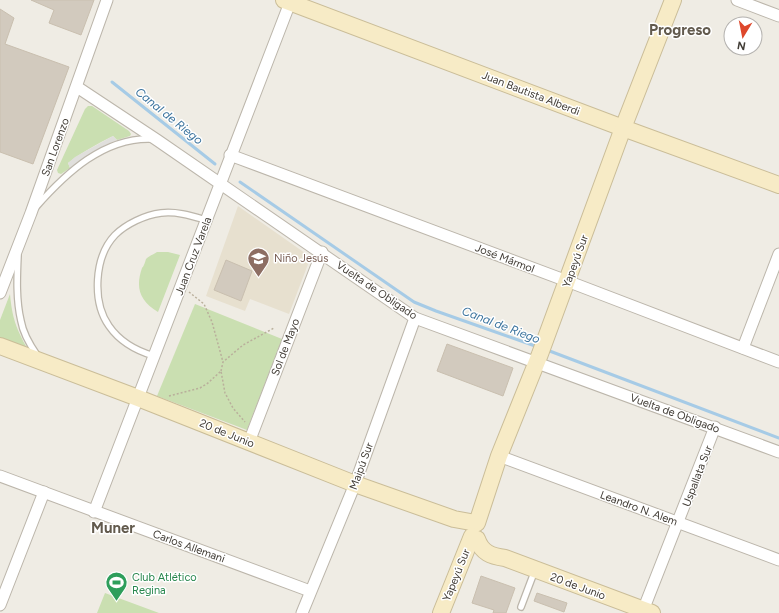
<svg xmlns="http://www.w3.org/2000/svg" width="779" height="613" font-family="Figtree,sans-serif">
  <rect width="100%" height="100%" fill="#efece4"/>
  <path fill="#e7e0cf" d="M238 206 305 253 310 259 289 314 250 299 245 311 206 296Z"/>
  <g fill="#cadfb1">
    <path d="M88 106H92L129 131 131 134 130 136 117 140 113 136C97 144 82 152 68 163L70 168 61 174 58 173 57 170 85 109Z"/>
    <path d="M157 252H168L180 255 158 312C140 301 135 288 142 268 144 266 145 262 146 259 149 256 154 254 157 252Z"/>
    <path d="M10 294C12 317 16 328 27 348L0 338V320Z"/>
    <path d="M195 304 282 339 247 430 157 396Z"/>
    <path d="M105 593 159 613H97Z"/>
  </g>
  <path fill="#e0dfdc" d="M113 136 117 140 105 145 70 168 68 163 75 157Z"/>
  <g fill="none" stroke-linecap="round" stroke-linejoin="round">
    <g stroke="#a6cbe6" stroke-width="3">
      <path d="M112 82 215 164"/>
      <path d="M240 182 414 302 436 311 538 347"/>
      <path d="M547 350 779 438"/>
    </g>
  </g>
  <g fill="#d2cabe" stroke="#c9bfaf">
    <path d="M31 0H94L81 35 49 23 54 10Z"/>
    <path d="M0 9 14 18 5 44 69 67 33 164 0 152Z"/>
    <path d="M226 260 252 271 241 301 214 290Z"/>
    <path d="M447 344 513 368 503 396 437 371Z"/>
    <path d="M481 576 515 588 506 613H493L494 610 472 603Z"/>
    <path d="M537 593 567 603 564 612 534 601Z"/>
  </g>
  <g fill="none" stroke-linecap="round" stroke-linejoin="round">
    <defs>
      <g id="lane">
        <path d="M36 207C66 173 104 137 152 139"/>
        <path d="M18 256C17 277 16 300 21 321 23 333 30 345 37 355"/>
        <path d="M154 356C137 351 120 342 109 326 92 302 94 257 115 235 126 224 145 215 161 213 176 211 192 216 206 220"/>
        <path d="M521 607 535 570"/>
      </g>
      <g id="street">
        <path d="M737 0 779 16"/>
        <path d="M77 87 157 140 415 318 779 452"/>
        <path d="M230 155 567 281 779 362"/>
        <path d="M0 293 31 213 107 0"/>
        <path d="M743 348 779 254"/>
        <path d="M249 442 322 252"/>
        <path d="M499 456 779 560"/>
        <path d="M0 476 310 591"/>
        <path d="M94 512 291 0"/>
        <path d="M0 605 44 492"/>
        <path d="M302 613 355 484 415 318"/>
        <path d="M642 613 715 427"/>
      </g>
      <g id="secondary">
        <path d="M284 0 623 128 779 185"/>
        <path d="M0 346 138 398 355 484 454 519 476 523"/>
        <path d="M477 523 499 456 540 354 623 128 673 0"/>
        <path d="M477 539C482 553 491 556 505 558L652 613"/>
        <path d="M441 613 472 536"/>
      </g>
    </defs>
    <use href="#lane" stroke="#bcb6ab" stroke-width="8"/>
    <use href="#street" stroke="#bcb6ab" stroke-width="13"/>
    <use href="#secondary" stroke="#cabd98" stroke-width="18"/>
    <g stroke="#b9af9b" stroke-width="1.5" stroke-dasharray="2 2" stroke-linecap="butt">
      <path d="M189 292 204 304 212 322 223 362"/>
      <path d="M221 371 223 362 243 345 274 328"/>
      <path d="M169 396 200 388 208 383 221 371 225 393 233 408 245 422"/>
    </g>
    <use href="#lane" stroke="#fff" stroke-width="5.5"/>
    <use href="#street" stroke="#fff" stroke-width="11"/>
    <use href="#secondary" stroke="#f7ebc6" stroke-width="16"/>
  </g>
  <defs>
    <symbol id="school-pin" viewBox="-11 -11 22 30"><path d="M0 17L-7.5 6A9.5 9.5 0 1 1 7.5 6Z" fill="#8d6e63" stroke="#fff"/><path d="M0-5L7-2L0 1L-7-2ZM-4 1L0 2.5L4 1V4Q0 6-4 4Z" fill="#fff"/></symbol>
    <symbol id="stadium-pin" viewBox="-11 -11 22 30"><path d="M0 17L-7.5 6A9.5 9.5 0 1 1 7.5 6Z" fill="#2e9e5b" stroke="#fff"/><path d="M0-5a6.5 5 0 1 0 0 10a6.5 5 0 1 0 0-10ZM-3.5-1.8h7v3.6h-7Z" fill="#fff"/></symbol>
  </defs>
  <g fill-rule="evenodd">
    <use href="#school-pin" x="246" y="246" width="25" height="34"/>
    <use href="#stadium-pin" x="104" y="570" width="25" height="34"/>
  </g>
  <g text-anchor="middle" stroke-width="3" stroke-linejoin="round" paint-order="stroke">
    <g font-size="11" fill="#413c35" stroke="#fff">
      <text transform="translate(531 93) rotate(21)" y="4">Juan Bautista Alberdi</text>
      <text transform="translate(55 147) rotate(-70)" y="4">San Lorenzo</text>
      <text transform="translate(193 256) rotate(-69)" y="4">Juan Cruz Varela</text>
      <text transform="translate(505 258) rotate(21)" y="4">José Mármol</text>
      <text transform="translate(575 261) rotate(-70)" y="4">Yapeyú Sur</text>
      <text transform="translate(377 290) rotate(34)" y="4">Vuelta de Obligado</text>
      <text transform="translate(285 347) rotate(-69)" y="4">Sol de Mayo</text>
      <text transform="translate(675 413) rotate(20)" y="4">Vuelta de Obligado</text>
      <text transform="translate(227 433) rotate(22)" y="4">20 de Junio</text>
      <text transform="translate(361 466) rotate(-70)" y="4">Maipú Sur</text>
      <text transform="translate(697 476) rotate(-69)" y="4">Uspallata Sur</text>
      <text transform="translate(639 508) rotate(20)" y="4">Leandro N. Alem</text>
      <text transform="translate(189 546) rotate(20)" y="4">Carlos Allemani</text>
      <text transform="translate(456 575) rotate(-68)" y="4">Yapeyú Sur</text>
      <text transform="translate(578 586) rotate(20)" y="4">20 de Junio</text>
    </g>
    <g font-size="11" fill="#785e54" stroke="#fff" text-anchor="start">
      <text x="274" y="262">Niño Jesús</text>
    </g>
    <g font-size="11" fill="#27864d" stroke="#fff" text-anchor="start">
      <text x="132" y="581">Club Atlético<tspan x="132" dy="13">Regina</tspan></text>
    </g>
    <g font-size="12" font-style="italic" fill="#3c749e" stroke="#fff">
      <text transform="translate(169 116) rotate(39)" y="4">Canal de Riego</text>
      <text transform="translate(501 325) rotate(21)" y="4">Canal de Riego</text>
    </g>
    <g font-size="15" font-weight="bold" fill="#625a4d" stroke="#fff">
      <text x="680" y="35">Progreso</text>
      <text x="113" y="533">Muner</text>
    </g>
  </g>
  <g transform="translate(743 36) rotate(190)"><circle r="19" fill="#ffffff" stroke="#b3b1ae"/>
  <path d="M0-3L7 15L0 10L-7 15Z" fill="#de482c"/>
  <text y="-6" font-size="11" font-weight="bold" text-anchor="middle" fill="#413c35">N</text>
  </g>
</svg>
